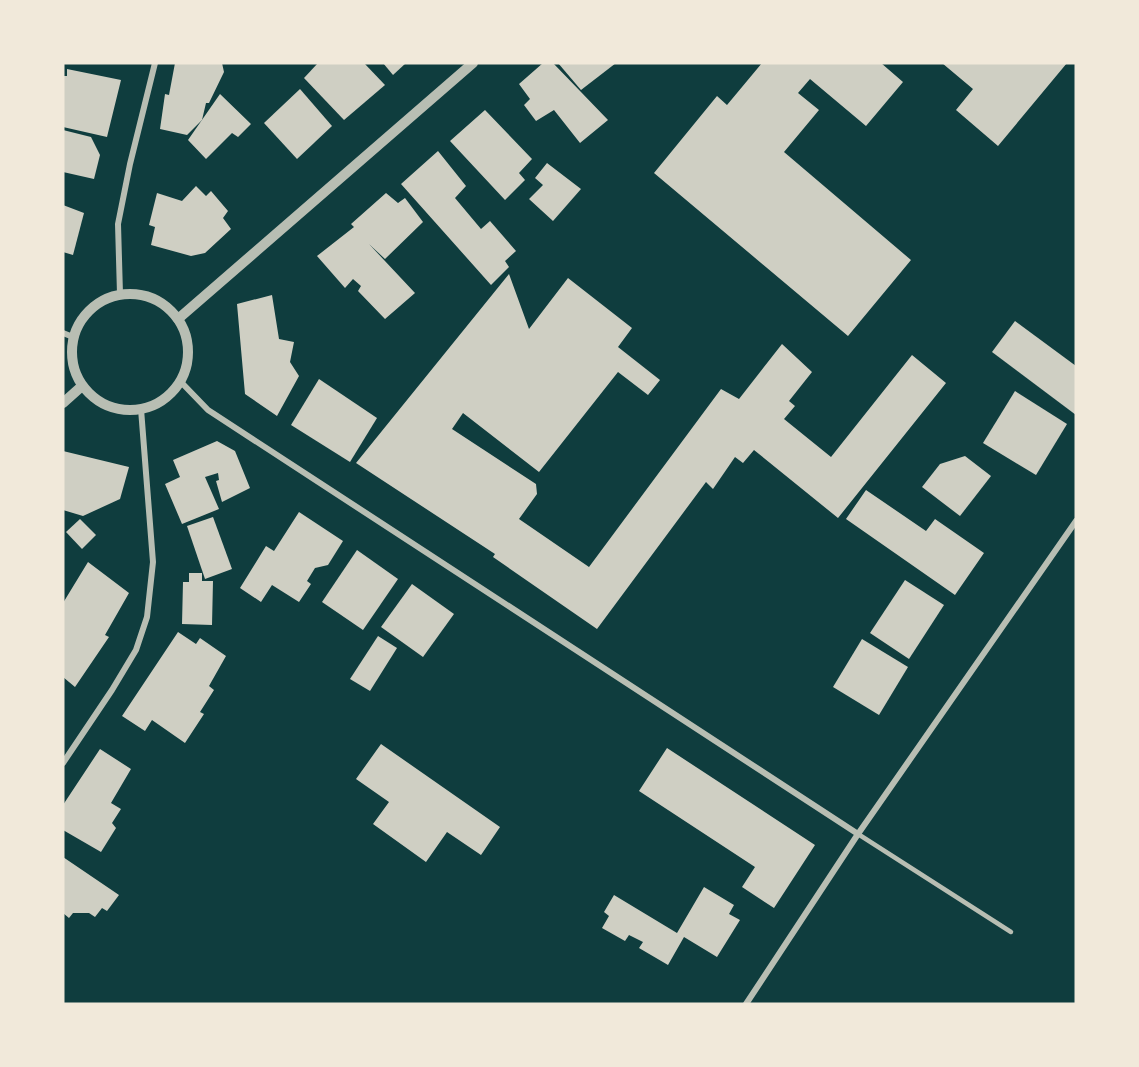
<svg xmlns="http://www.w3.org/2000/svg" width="1139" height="1067" font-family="'Archivo Narrow',sans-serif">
  <rect width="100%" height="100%" fill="#0f3d3e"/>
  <g fill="#cfcfc3">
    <path d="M175 63H222L224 72 209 103H206L202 120 187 135 160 129 165 94 169 95Z"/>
    <path d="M318 63H364L385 85 344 120 304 78Z"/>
    <path d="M383 63H406L393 75Z"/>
    <path d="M543 63H553L608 120 580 143 554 110 536 121 524 105 530 99 519 84Z"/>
    <path d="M558 63H616L581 90Z"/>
    <path d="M762 63H881L903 82 866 126 810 79 798 93 819 110 784 152 911 260 848 336 654 173 717 96 727 105Z"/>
    <path d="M942 63H1067L998 146 956 110 973 89Z"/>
    <path d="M67 69 121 80 107 137 63 127V76H67Z"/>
    <path d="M300 89 332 126 297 159 264 123Z"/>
    <path d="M220 94 251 124 238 137 232 133 206 159 188 140Z"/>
    <path d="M485 110 532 159 519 173 525 180 505 200 450 141Z"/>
    <path d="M63 130 91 137 100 155 94 179 63 172Z"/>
    <path d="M438 151 466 186 455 198 481 229 490 221 516 251 505 261 509 267 491 285 401 184Z"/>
    <path d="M547 163 581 189 553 221 529 199 543 185 535 178Z"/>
    <path d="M196 186 206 196 211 191 228 211 223 218 231 229 205 253 191 256 151 245 155 227 149 225 157 193 182 201Z"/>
    <path d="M386 193 398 203 405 198 423 222 385 259 369 244 415 293 385 319 358 291 361 286 353 279 345 288 317 256 354 227 351 224Z"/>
    <path d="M63 205 84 213 73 255 63 252Z"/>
    <path d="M509 274 529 329 568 278 632 328 618 347 660 380 648 395 618 372 539 472 463 413 452 429 536 484 537 494 519 519 589 567 721 389 739 399 782 344 812 372 789 401 795 406 784 419 831 457 912 355 946 383 838 518 754 450 743 463 735 457 713 489 706 482 597 629 493 557 495 554 356 463Z"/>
    <path d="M272 295 279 339 294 342 290 362 299 376 277 416 245 394 237 304Z"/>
    <path d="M1015 321 1076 366V415L992 352Z"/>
    <path d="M319 379 377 418 350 462 291 425Z"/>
    <path d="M1015 391 1067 424 1036 475 983 443Z"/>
    <path d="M217 441 235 451 250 488 222 502 216 481 219 480 218 473 205 477 219 509 182 524 165 484 180 477 173 460Z"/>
    <path d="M63 451 129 467 120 499 83 516 63 510Z"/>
    <path d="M965 456 991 476 960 516 922 487 940 464Z"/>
    <path d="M866 490 926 531 935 519 984 553 955 595 846 519Z"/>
    <path d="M299 512 343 541 328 565 315 568 307 581 311 584 299 602 272 585 261 602 240 588 266 546 274 551Z"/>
    <path d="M213 517 232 569 205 579 187 526Z"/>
    <path d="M80 519 96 535 82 549 66 532Z"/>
    <path d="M357 550 398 579 363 630 322 602Z"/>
    <path d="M88 562 129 593 105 635 109 637 75 687 63 677V603Z"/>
    <path d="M189 573H202V581H213L212 625 182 624 183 582H189Z"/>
    <path d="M905 580 944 605 909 659 870 633Z"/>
    <path d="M412 584 454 614 423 657 381 627Z"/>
    <path d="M178 632 196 644 200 638 226 656 209 686 214 690 200 712 204 714 185 743 152 720 145 731 122 716Z"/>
    <path d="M378 636 397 648 370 691 350 679Z"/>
    <path d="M862 639 908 667 879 715 833 687Z"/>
    <path d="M381 744 500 827 481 855 447 832 426 862 373 824 389 802 356 779Z"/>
    <path d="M667 748 815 845 774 908 742 887 755 867 639 791Z"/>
    <path d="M100 749 131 769 111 803 121 809 112 823 116 828 101 852 63 830V805Z"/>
    <path d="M63 857 119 895 107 911 102 908 95 917 89 913H73L69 918 63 913Z"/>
    <path d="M704 887 734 905 729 914 740 920 717 957 684 937 668 965 639 948 643 942 629 935 625 941 602 928 609 916 604 912 614 895 677 933Z"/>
  </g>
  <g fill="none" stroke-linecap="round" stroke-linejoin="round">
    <path stroke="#b8beb3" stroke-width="4.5" d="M858 834 1011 932"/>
    <g stroke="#b8beb3" stroke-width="6">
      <path d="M120 294 118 224 130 164 155 63"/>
      <path d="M63 333 73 337"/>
      <path d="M180 381 208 410 858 834"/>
      <path d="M63 763 112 690 136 650 147 617 153 562 141 409"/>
      <path d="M746 1004 858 834 1076 521"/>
    </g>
    <g stroke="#b8beb3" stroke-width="10">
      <circle cx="130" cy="352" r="58"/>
      <path d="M178 319 473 63"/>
      <path d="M63 403 82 386"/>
    </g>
  </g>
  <rect width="1139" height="1067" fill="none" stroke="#f1e9da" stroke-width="129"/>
</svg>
